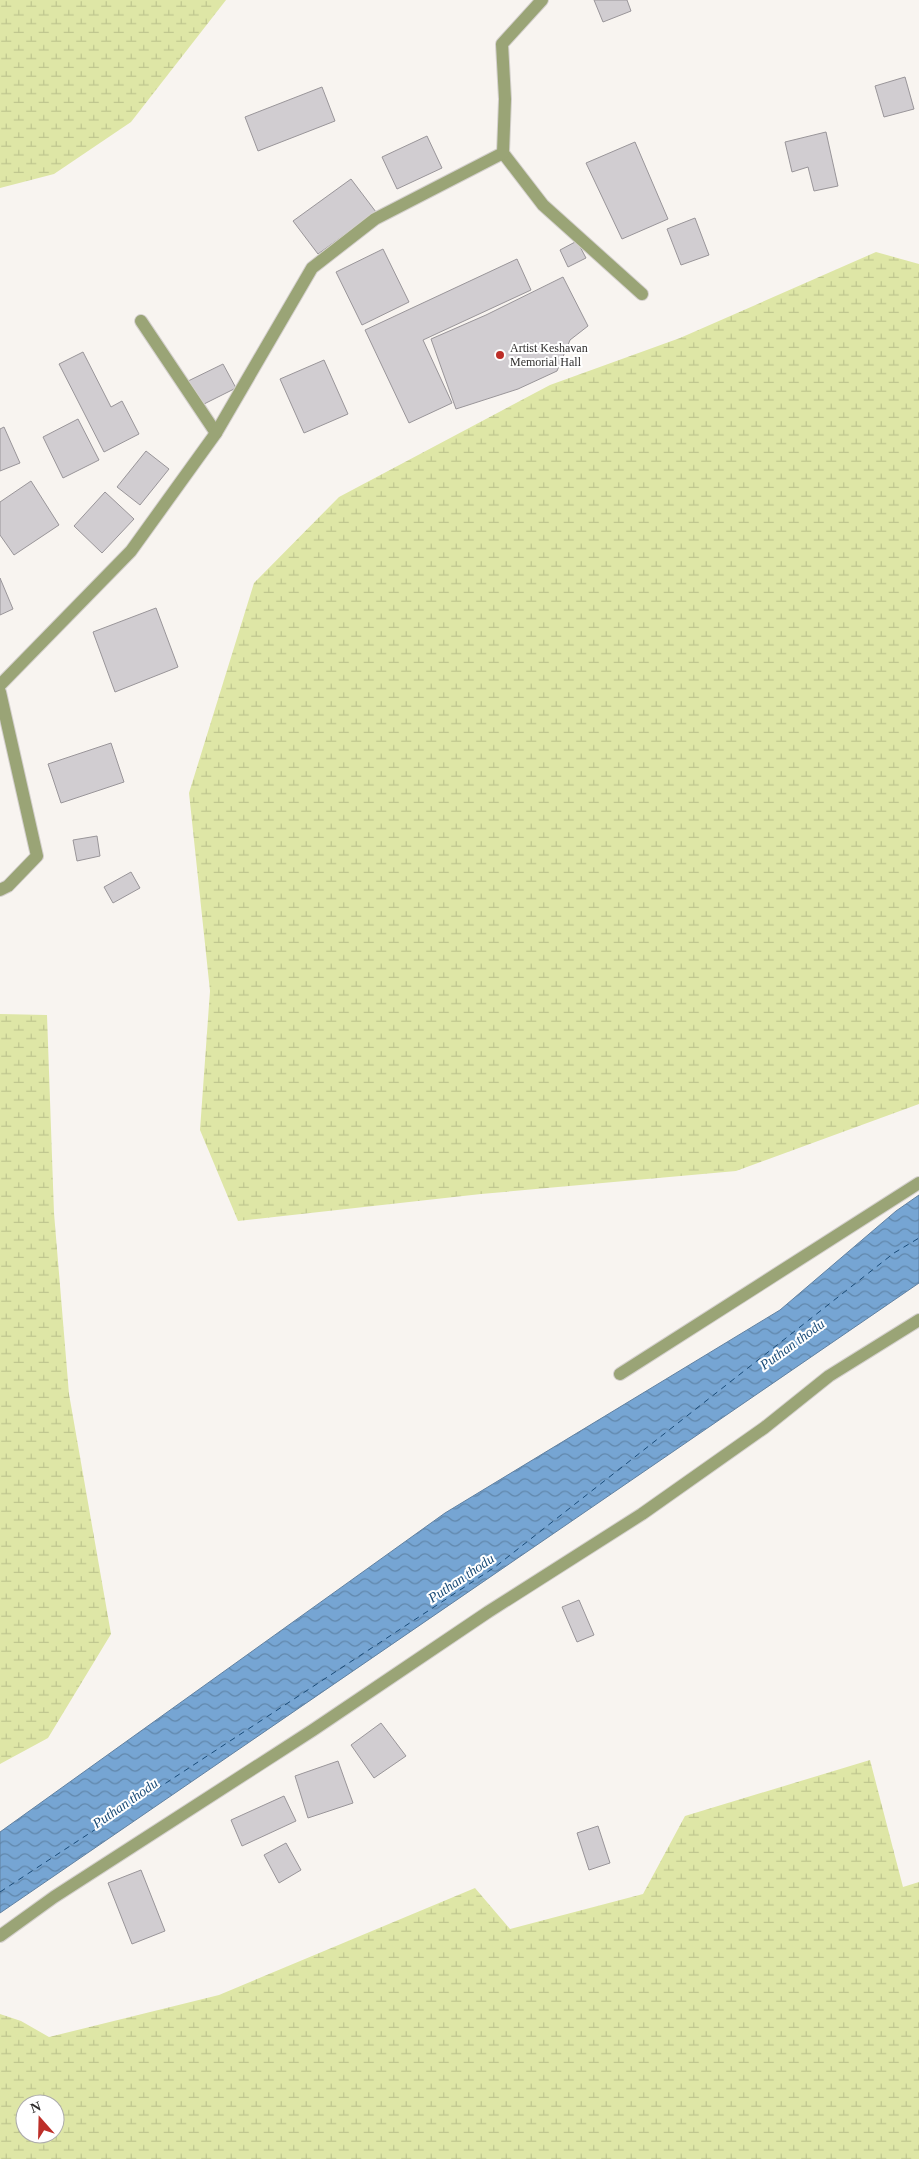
<svg xmlns="http://www.w3.org/2000/svg" width="919" height="2159" font-family="'Times New Roman',serif">
  <defs>
    <pattern id="wetland-marsh" width="20" height="14" patternUnits="userSpaceOnUse" patternTransform="scale(1.25)"><rect width="20" height="14" fill="#dee6a6"/><path d="M1 5h8M5 5V1M11 12h8M15 12V8" fill="none" stroke="#bfc68f"/></pattern>
    <pattern id="water-waves" width="16" height="10" patternUnits="userSpaceOnUse" patternTransform="scale(1.25)"><rect width="16" height="10" fill="#76a5d3"/><path d="M0 5q4-4 8 0t8 0" fill="none" stroke="#6187ab"/></pattern>
  </defs>
  <rect width="100%" height="100%" fill="#f8f4f0"/>
  <g fill="url(#wetland-marsh)" fill-rule="evenodd">
    <path d="M0 0H226L131 122 54 174 0 188Z"/>
    <path d="M876 252 919 264V1104L736 1171 481 1194 238 1221 200 1130 210 991 189 793 254 583 339 497 550 385 680 338Z"/>
    <path d="M0 1014 47 1015 54 1213 69 1394 111 1634 48 1738 0 1764Z"/>
    <path d="M870 1760 903 1887 919 1882V2159H0V2014L21 2021 49 2037 219 1995 475 1888 510 1929 643 1894 685 1816ZM25 2104H55V2134H25Z"/>
  </g>
  <path fill="url(#water-waves)" stroke="#6181a1" d="M919 1195V1283L0 1913V1832L445 1513 780 1310 896 1211Z"/>
  <g fill="none" stroke-linecap="round" stroke-linejoin="round">
    <path stroke="#194b78" stroke-width="1" stroke-dasharray="6 5" stroke-linecap="butt" d="M0 1892 495 1567 894 1253 919 1238"/>
  </g>
  <g fill="#d1cdd1" stroke="#999599">
    <path d="M594 0H627L631 11 603 22Z"/>
    <path d="M905 77 914 109 884 117 875 86Z"/>
    <path d="M322 87 335 121 258 151 245 117Z"/>
    <path d="M826 132 838 186 814 191 808 167 792 172 785 142Z"/>
    <path d="M427 136 442 168 397 189 382 157Z"/>
    <path d="M635 142 668 219 622 239 586 163Z"/>
    <path d="M351 179 376 212 318 254 293 221Z"/>
    <path d="M695 218 709 255 681 265 667 229Z"/>
    <path d="M577 241 586 258 568 267 560 250Z"/>
    <path d="M383 249 409 302 362 325 336 272Z"/>
    <path d="M517 259 531 290 423 340 452 403 409 423 365 330Z"/>
    <path d="M563 277 588 326 570 340 557 371 518 389 456 409 431 339 486 315Z"/>
    <path d="M83 352 111 407 122 401 139 434 104 452 59 364Z"/>
    <path d="M324 360 348 414 304 433 280 379Z"/>
    <path d="M223 364 236 388 194 409 182 384Z"/>
    <path d="M78 419 99 460 63 478 43 437Z"/>
    <path d="M4 427 20 463 0 471V429Z"/>
    <path d="M146 451 169 469 140 505 117 487Z"/>
    <path d="M31 481 59 525 14 555 0 535V502Z"/>
    <path d="M105 492 134 519 102 553 74 526Z"/>
    <path d="M0 578 13 609 0 615Z"/>
    <path d="M156 608 178 667 115 692 93 632Z"/>
    <path d="M111 743 124 782 61 803 48 764Z"/>
    <path d="M97 836 100 856 77 861 73 840Z"/>
    <path d="M131 872 140 888 113 903 104 887Z"/>
    <path d="M579 1600 594 1635 577 1642 562 1607Z"/>
    <path d="M381 1723 406 1756 374 1778 351 1745Z"/>
    <path d="M338 1761 353 1803 308 1818 295 1776Z"/>
    <path d="M284 1796 296 1821 242 1846 231 1820Z"/>
    <path d="M598 1826 610 1863 589 1870 577 1833Z"/>
    <path d="M286 1843 301 1870 279 1883 264 1855Z"/>
    <path d="M141 1870 165 1931 132 1944 108 1883Z"/>
  </g>
  <g fill="none" stroke-linecap="round" stroke-linejoin="round">
    <defs>
      <g id="street">
        <path d="M503 153 543 205 642 294"/>
        <path d="M141 321 216 433"/>
        <path d="M0 685 131 551 216 433 312 268 375 219 503 153 505 99 502 44 542 0"/>
        <path d="M0 692 37 856 8 886 0 890"/>
        <path d="M620 1374 919 1183"/>
        <path d="M0 1936 54 1897 313 1730 488 1612 642 1514 764 1428 829 1376 919 1320"/>
      </g>
    </defs>
    <use href="#street" stroke="#d4d0cd" stroke-width="14"/>
    <use href="#street" stroke="#9aa476" stroke-width="12"/>
  </g>
  <circle fill="#bd2f29" stroke="#fff" stroke-width="2" cx="500" cy="355" r="5"/>
  <g text-anchor="middle" stroke-width="4" stroke-linejoin="round" paint-order="stroke">
    <g font-size="12" fill="#2f2d2c" stroke="#fff" text-anchor="start">
      <text x="510" y="352">Artist Keshavan<tspan x="510" dy="14">Memorial Hall</tspan></text>
    </g>
    <g font-size="14" font-style="italic" fill="#194b78" stroke="#fff">
      <text transform="translate(792 1344) rotate(-36)" y="5">Puthan thodu</text>
      <text transform="translate(461 1578) rotate(-34)" y="5">Puthan thodu</text>
      <text transform="translate(125 1803) rotate(-35)" y="5">Puthan thodu</text>
    </g>
  </g>
  <g transform="translate(40 2119) rotate(340)"><circle r="24" fill="#ffffff" stroke="#acabab"/>
  <path d="M0-4L9 19L0 12L-9 19Z" fill="#bd2f29"/>
  <text y="-8" font-size="14" font-weight="bold" text-anchor="middle" fill="#2f2d2c">N</text>
  </g>
</svg>
